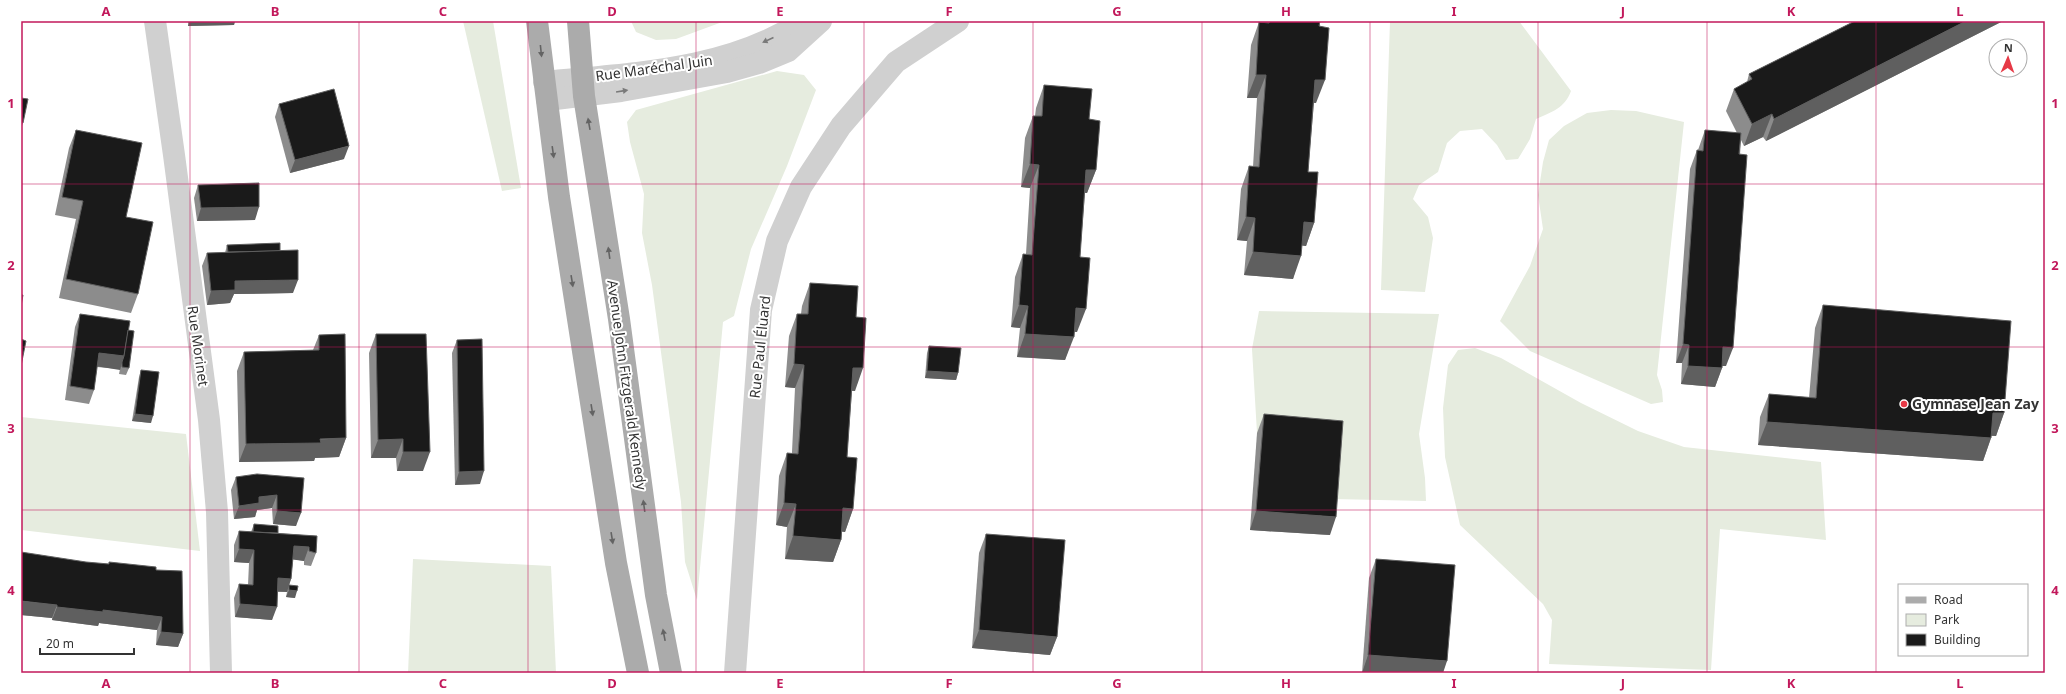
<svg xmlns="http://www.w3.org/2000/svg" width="2066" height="694" font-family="'Noto Sans',sans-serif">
  <rect width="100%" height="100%" fill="#fff"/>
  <g fill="#e6ecdf">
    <path d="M463 21H493L521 188 502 191Z"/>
    <path d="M631 21H725L676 39 656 40 636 32Z"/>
    <path d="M1390 21H1519L1571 91C1565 108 1552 112 1536 119L1530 139 1518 159 1506 160 1497 145 1482 129 1460 131 1447 143 1438 172 1419 185 1413 199 1428 217 1433 238 1425 292 1381 290Z"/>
    <path d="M777 71 804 75 816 90 787 166 751 249 734 316 723 322 697 600 685 562 681 502 652 285 642 233 644 194 630 142 627 122 636 110Z"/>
    <path d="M1611 110 1636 111 1684 122 1657 375 1662 390 1663 402 1651 404 1530 351 1500 321 1530 266 1543 229 1538 195 1543 162 1549 140 1564 126 1587 113Z"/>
    <path d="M1259 311 1439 314 1419 434 1425 478 1426 501 1332 499 1257 433 1252 349Z"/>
    <path d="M1475 348 1501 358 1581 403 1638 431 1684 447 1821 462 1826 540 1720 529 1711 670 1549 664 1552 620 1543 604 1460 525 1445 457 1443 408 1448 365 1458 350Z"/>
    <path d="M21 417 186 434 200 551 21 530Z"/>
    <path d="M413 559 551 566 556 673H408Z"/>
  </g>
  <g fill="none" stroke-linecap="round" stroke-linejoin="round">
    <g stroke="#d0d0d0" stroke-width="22">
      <path d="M155 21 174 155 209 420 217 512 221 673"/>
      <path d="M544 82C633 73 726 71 803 21"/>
      <path d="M547 100 621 91 727 72 759 63 788 51 821 21"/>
      <path d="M735 673 761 310 777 241 801 187 841 126 896 62 958 21"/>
    </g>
    <g stroke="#ababab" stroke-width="22">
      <path d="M537 21 559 197 616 563 638 673"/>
      <path d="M578 21 584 96 619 319 656 595 671 673"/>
    </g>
  </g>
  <g fill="#8c8c8c">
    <path d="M188 21H235L234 25 188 26Z"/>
    <path d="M1263 21H1320L1316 103H1314L1308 172 1314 223 1306 246 1302 245 1293 279 1244 275 1247 241 1237 240 1241 189 1249 166 1253 167 1257 98H1247L1251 45 1259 22H1263Z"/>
    <path d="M1855 21H2003L1766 141 1763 137 1744 146 1741 140 1726 366H1722V368L1715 387 1681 384 1682 363H1676L1690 169 1697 150H1698L1705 130 1737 133 1726 111 1734 89 1747 82 1749 74Z"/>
    <path d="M1044 85 1089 119 1096 170 1087 193H1085L1080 257 1077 332H1074L1065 360 1017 357 1020 328 1011 327 1015 277 1023 254H1026L1030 188 1021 187 1025 138 1033 116H1035L1036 108Z"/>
    <path d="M21 98 23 123 21 129Z"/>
    <path d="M279 104 344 159 290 173 275 117Z"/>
    <path d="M76 130 126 217 138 294 131 313 59 298 76 219 55 215 69 148Z"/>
    <path d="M198 185 255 220 197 221 194 198Z"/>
    <path d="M227 245 280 251 293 293 234 294 230 303 207 305 202 266 207 253H225Z"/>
    <path d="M810 283 856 317 855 391H852L847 457 853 509 845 532 842 531 841 540 833 562 785 559 787 527 776 525 779 476 787 453 792 454V452L795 388 785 387 789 336 797 314H801L802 306Z"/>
    <path d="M1823 305 2004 413 1996 436H1991V438L1983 461 1758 445 1760 417 1769 394 1809 398 1815 328Z"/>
    <path d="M80 314 128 330 129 368 126 375 119 374 120 369 97 367 94 390 89 404 65 400 75 327Z"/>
    <path d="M376 334 423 471H397L396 458H371L369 353Z"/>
    <path d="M319 335 346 438 339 457 315 458 314 461 239 462 237 371 244 352 313 350Z"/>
    <path d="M457 340 480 484 455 485 452 353Z"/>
    <path d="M929 346 958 373 956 380 925 378 927 353Z"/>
    <path d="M141 370 151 423 132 421 139 377Z"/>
    <path d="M1264 414 1330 535 1250 530 1257 433Z"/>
    <path d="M236 477 304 478 296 526 273 524 272 508 257 510 255 517 234 519 231 490Z"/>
    <path d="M254 524 278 533 317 536 316 553 311 566 304 565V561L293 559 291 579 289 585 295 598 286 597 287 592H278L272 620 235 617 234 598 239 584 248 585 249 563 234 562V545L239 531 251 532Z"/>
    <path d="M986 534 1057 637 1050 655 972 648 979 553Z"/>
    <path d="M1376 559 1443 673H1362L1369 578Z"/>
    <path d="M86 562 156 570 183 634 178 647 156 645 157 630 99 623 98 626 52 620V618L21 615Z"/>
  </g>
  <g fill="#5f5f5f">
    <path d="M190 21H235L234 25 188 26Z"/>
    <path d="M1966 21H2003L1766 141 1774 119Z"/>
    <path d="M1256 75H1266L1257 98H1247Z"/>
    <path d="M1315 80H1325L1316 103 1307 102Z"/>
    <path d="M1772 114 1763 137 1744 146 1752 124Z"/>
    <path d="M349 146 344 159 290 173 295 160Z"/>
    <path d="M1030 164 1039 165 1030 188 1021 187Z"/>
    <path d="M1086 170H1096L1087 193 1078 192Z"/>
    <path d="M259 207 255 220 197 221 201 208Z"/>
    <path d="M1246 217 1255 218 1247 241 1237 240Z"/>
    <path d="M1304 222 1314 223 1306 246 1296 245Z"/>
    <path d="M1253 252 1301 256 1293 279 1244 275Z"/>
    <path d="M298 280 293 293 234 294 230 303 207 305 211 291 235 281Z"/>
    <path d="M1019 305 1028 306 1020 328 1011 327Z"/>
    <path d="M1076 308 1086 309 1077 332 1067 331Z"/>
    <path d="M1025 334 1074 337 1065 360 1017 357Z"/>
    <path d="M1683 344 1689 345 1682 363H1676Z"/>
    <path d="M1723 347 1733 348 1726 366H1717Z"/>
    <path d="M99 353 124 356 120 370 95 366Z"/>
    <path d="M794 364 804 365 795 388 785 387Z"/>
    <path d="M1688 366 1722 368 1715 387 1681 384Z"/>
    <path d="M853 368H863L855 391 845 390Z"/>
    <path d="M927 371 958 373 956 380 925 378Z"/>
    <path d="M1993 413H2004L1996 436 1985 435Z"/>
    <path d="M135 414 153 416 151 423 132 421Z"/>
    <path d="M1767 422 1991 438 1983 461 1758 445Z"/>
    <path d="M346 438 339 457 315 458 314 461 239 462 246 444Z"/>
    <path d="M403 439 396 458H371L378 440Z"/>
    <path d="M403 452H430L423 471H397Z"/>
    <path d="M484 471 480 484 455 485 459 472Z"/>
    <path d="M277 495 272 508 257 510 255 517 234 519 239 506 259 497Z"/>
    <path d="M784 503 796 504 787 527 776 525Z"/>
    <path d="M843 508 853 509 845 532 835 531Z"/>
    <path d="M277 511 301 513 296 526 273 524Z"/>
    <path d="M1256 511 1336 517 1330 535 1250 530Z"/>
    <path d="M793 536 841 540 833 562 785 559Z"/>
    <path d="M294 546 309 547 304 561 289 559Z"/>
    <path d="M239 549 254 550 249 563 234 562Z"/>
    <path d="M278 578 291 579 287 592 273 591Z"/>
    <path d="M289 590 297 591 295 598 286 597Z"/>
    <path d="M21 601 57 605 52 618 21 615Z"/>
    <path d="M240 604 277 607 272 620 235 617Z"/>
    <path d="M57 607 103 610 162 617 157 630 99 623 98 626 52 620Z"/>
    <path d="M979 630 1057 637 1050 655 972 648Z"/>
    <path d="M161 632 183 634 178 647 156 645Z"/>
    <path d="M1368 655 1447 661 1443 673H1362Z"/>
  </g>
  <g fill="#1a1a1a" stroke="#5f5f5f">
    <path d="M1270 21H1320L1319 26 1329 28 1325 80H1315L1308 172H1318L1314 223 1304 222 1301 256 1253 252 1255 218 1246 217 1249 166 1259 167 1266 75H1256L1259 22 1269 23Z"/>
    <path d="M1855 21H1966L1774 119 1772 114 1752 124 1734 89 1752 79 1749 74Z"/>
    <path d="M1044 85 1092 89 1089 119 1100 121 1096 170H1086L1080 257 1090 258 1086 309 1076 308 1074 337 1025 334 1028 306 1019 305 1023 254 1032 255 1039 165 1030 164 1033 116H1042Z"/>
    <path d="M334 89 349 146 295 160 279 104Z"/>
    <path d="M21 98 28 99 23 123 21 122Z"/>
    <path d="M76 130 142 143 126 217 153 222 138 294 66 279 83 201 62 197Z"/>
    <path d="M1705 130 1741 133 1739 154 1747 155 1733 348 1723 347 1722 368 1688 366 1689 345 1683 344 1697 150 1703 151Z"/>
    <path d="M259 183V207L201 208 198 185Z"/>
    <path d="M280 243V251L228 252 227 245Z"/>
    <path d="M298 250V280L235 281V290L211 291 207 253Z"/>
    <path d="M810 283 858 286 856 317 866 318 863 368H853L847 457 857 458 853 509 843 508 841 540 793 536 796 504 784 503 787 453 798 454 800 429 804 365 794 364 797 314H808Z"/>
    <path d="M21 295H23L21 306Z"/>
    <path d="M1823 305 2011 321 2004 413H1993L1991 438 1767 422 1769 394 1816 398Z"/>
    <path d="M80 314 130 321 124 356 99 353 94 390 70 386Z"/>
    <path d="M128 330 134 331 129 368 122 367V362L124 356Z"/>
    <path d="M345 334 346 438 320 439 321 443 246 444 244 352 319 350V335Z"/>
    <path d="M376 334H426L430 452H403V439L378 440Z"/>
    <path d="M21 339 26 341 21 366Z"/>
    <path d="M482 339 484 471 459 472 457 340Z"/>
    <path d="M929 346 961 348 958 373 927 371Z"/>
    <path d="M141 370 159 372 153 416 135 414Z"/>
    <path d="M1264 414 1343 421 1336 517 1256 511Z"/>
    <path d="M257 474 304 478 301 513 277 511V495L259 497V503L239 506 236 477Z"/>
    <path d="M254 524 278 526V533L253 532Z"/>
    <path d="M239 531 317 536 316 553 309 551V547L294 546 291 579 278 578 277 607 240 604 239 584 253 585 254 550 239 549Z"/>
    <path d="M986 534 1065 540 1057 637 979 630Z"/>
    <path d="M21 552 86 562 109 564V562L156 567V570L182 571 183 634 161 632 162 617 103 610V612L57 607V605L21 601Z"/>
    <path d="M1376 559 1455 565 1447 661 1368 655Z"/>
    <path d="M289 585 298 586 297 591 289 590Z"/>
  </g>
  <defs><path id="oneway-solid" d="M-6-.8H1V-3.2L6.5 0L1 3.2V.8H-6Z"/></defs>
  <g fill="#7a7a7a">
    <use href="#oneway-solid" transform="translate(768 40) rotate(156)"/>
    <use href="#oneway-solid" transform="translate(622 91) rotate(-9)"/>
  </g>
  <g fill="#636363">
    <use href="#oneway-solid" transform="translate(541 51) rotate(84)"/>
    <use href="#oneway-solid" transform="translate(589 124) rotate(-100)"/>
    <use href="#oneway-solid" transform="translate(553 152) rotate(82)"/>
    <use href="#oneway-solid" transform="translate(609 253) rotate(-98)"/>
    <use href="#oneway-solid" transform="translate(572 281) rotate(81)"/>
    <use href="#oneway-solid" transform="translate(592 410) rotate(81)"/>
    <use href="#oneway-solid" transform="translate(644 506) rotate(-98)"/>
    <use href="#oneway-solid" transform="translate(612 538) rotate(81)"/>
    <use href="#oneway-solid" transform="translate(664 635) rotate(-101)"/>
  </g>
  <path fill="none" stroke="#c2185b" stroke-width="1" stroke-opacity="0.55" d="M190 21V673M359 21V673M528 21V673M696 21V673M864 21V673M1033 21V673M1202 21V673M1370 21V673M1538 21V673M1707 21V673M1876 21V673M21 184H2045M21 347H2045M21 510H2045"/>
  <circle fill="#e63946" stroke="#fff" stroke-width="1.5" cx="1904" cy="404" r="4"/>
  <g text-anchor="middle" stroke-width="4" stroke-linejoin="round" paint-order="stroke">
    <g font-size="14" fill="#333" stroke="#fff">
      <text transform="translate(654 68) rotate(-8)" y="5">Rue Maréchal Juin</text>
      <text transform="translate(198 346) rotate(82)" y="5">Rue Morinet</text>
      <text transform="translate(760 347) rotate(-84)" y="5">Rue Paul Éluard</text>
      <text transform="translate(627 385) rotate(82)" y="5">Avenue John Fitzgerald Kennedy</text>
    </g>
    <g font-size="14" font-weight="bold" fill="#333" stroke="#fff" text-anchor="start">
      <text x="1912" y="409">Gymnase Jean Zay</text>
    </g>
  </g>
  <rect width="2066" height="694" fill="none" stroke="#ffffff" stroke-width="44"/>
  <rect x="1898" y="584" width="130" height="72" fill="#ffffff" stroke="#adadad"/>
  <rect x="1906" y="597" width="20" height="6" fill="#ababab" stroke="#adadad"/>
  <text x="1934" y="604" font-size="12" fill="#333333">Road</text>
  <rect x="1906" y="614" width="20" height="12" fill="#e6ecdf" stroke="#adadad"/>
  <text x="1934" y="624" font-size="12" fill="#333333">Park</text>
  <rect x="1906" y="634" width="20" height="12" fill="#1a1a1a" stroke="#adadad"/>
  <text x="1934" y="644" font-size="12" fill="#333333">Building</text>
  <g transform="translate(2008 58) rotate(2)"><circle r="19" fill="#ffffff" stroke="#adadad"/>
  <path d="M0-3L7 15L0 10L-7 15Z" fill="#e63946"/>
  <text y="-6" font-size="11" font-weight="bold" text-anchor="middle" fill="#333333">N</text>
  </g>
  <path d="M40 648v6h94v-6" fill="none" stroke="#333333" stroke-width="2"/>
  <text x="46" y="648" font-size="12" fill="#333333" stroke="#ffffff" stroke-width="3" paint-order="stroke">20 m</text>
  <rect x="22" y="22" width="2022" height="650" fill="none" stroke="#c2185b" stroke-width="1.5"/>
  <g font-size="13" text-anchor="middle" font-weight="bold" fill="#c2185b">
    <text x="106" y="16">A</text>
    <text x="275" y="16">B</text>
    <text x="443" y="16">C</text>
    <text x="612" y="16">D</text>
    <text x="780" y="16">E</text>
    <text x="949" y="16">F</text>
    <text x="1117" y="16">G</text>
    <text x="1286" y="16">H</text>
    <text x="1454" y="16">I</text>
    <text x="1623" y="16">J</text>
    <text x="1791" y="16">K</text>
    <text x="1960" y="16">L</text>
    <text x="11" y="108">1</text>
    <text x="2055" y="108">1</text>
    <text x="11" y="270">2</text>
    <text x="2055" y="270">2</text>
    <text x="11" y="433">3</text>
    <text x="2055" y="433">3</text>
    <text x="11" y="595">4</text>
    <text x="2055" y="595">4</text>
    <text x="106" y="688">A</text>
    <text x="275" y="688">B</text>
    <text x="443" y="688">C</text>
    <text x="612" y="688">D</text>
    <text x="780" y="688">E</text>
    <text x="949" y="688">F</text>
    <text x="1117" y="688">G</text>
    <text x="1286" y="688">H</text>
    <text x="1454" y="688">I</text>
    <text x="1623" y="688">J</text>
    <text x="1791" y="688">K</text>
    <text x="1960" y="688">L</text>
  </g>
</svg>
